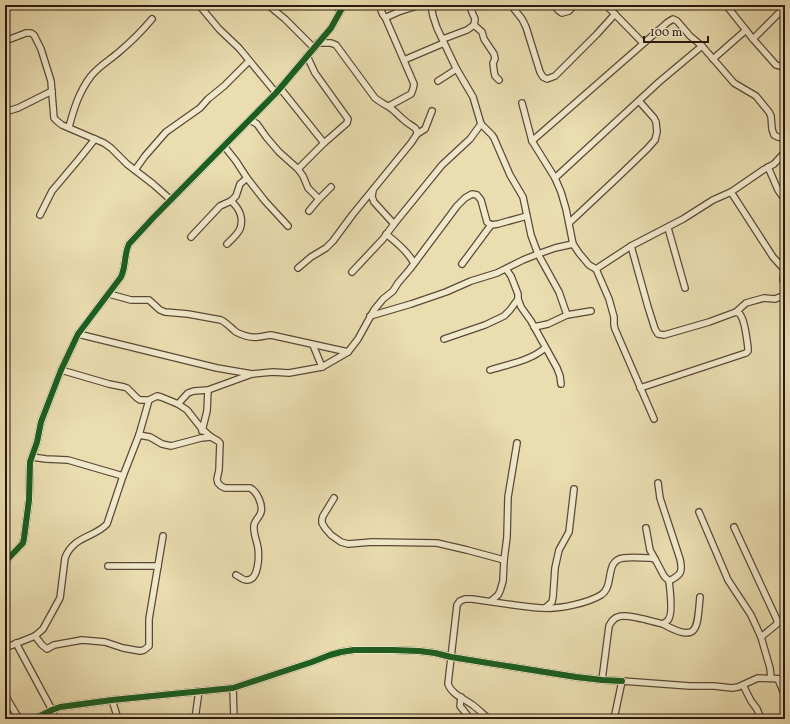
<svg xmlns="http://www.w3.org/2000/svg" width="790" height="724" font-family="Vollkorn,serif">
  <rect width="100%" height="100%" fill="#eaddb0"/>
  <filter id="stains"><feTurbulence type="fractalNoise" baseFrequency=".005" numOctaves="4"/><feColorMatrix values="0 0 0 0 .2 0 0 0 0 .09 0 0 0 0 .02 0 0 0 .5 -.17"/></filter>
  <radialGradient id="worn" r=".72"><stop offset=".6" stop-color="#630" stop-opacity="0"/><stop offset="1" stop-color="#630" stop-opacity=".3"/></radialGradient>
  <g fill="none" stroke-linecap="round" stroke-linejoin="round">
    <defs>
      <g id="minor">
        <path d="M199 5 219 29 239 48 276 93"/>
        <path d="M268 5 285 19 314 48"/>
        <path d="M334 5 341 10"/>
        <path d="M379 5 383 15 385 17 414 84 413 89 411 94 389 106"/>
        <path d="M431 5 433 16 437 28 456 68 455 70 438 81"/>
        <path d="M511 5 522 19 526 27 540 72 543 77 547 79 555 76 597 34 615 14"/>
        <path d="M554 5 558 10 562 13 569 11 574 5"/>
        <path d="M606 5 643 43"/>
        <path d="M726 5 753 39 776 65C779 66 782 67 785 65"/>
        <path d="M385 17H387L398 12 420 5"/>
        <path d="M474 25 482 32 484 39 494 54 495 59 493 63 494 71 495 76 499 80"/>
        <path d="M443 39 467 30 474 25 475 19 469 5"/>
        <path d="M753 39 785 7"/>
        <path d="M5 41 26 33H31L34 35 41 49 51 81 54 118 57 121 62 125 104 143 111 148 127 164 153 184 171 200"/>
        <path d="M713 59 746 30"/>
        <path d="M404 60 444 43"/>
        <path d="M456 68 473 97 481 124 492 135 494 138 510 175 523 197 531 235 538 254 555 248 573 244"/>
        <path d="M280 88 324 143"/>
        <path d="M522 103 532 141 555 178 561 192 566 209 573 244 579 253 589 265 596 269 609 299 614 317V325L615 329 654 419"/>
        <path d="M5 112 18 108 52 91"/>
        <path d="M250 120 257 124 267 138 279 152 298 169 303 176 308 188 319 199"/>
        <path d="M69 127C74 108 79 92 91 76 99 66 110 60 119 52 132 41 142 31 152 19"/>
        <path d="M417 134 425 129 432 111"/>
        <path d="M532 141 668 22 673 19 677 21 690 36 702 46 734 83 756 96 769 112 771 116 772 129 774 135 778 137 784 138 785 140"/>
        <path d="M224 146 236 161 247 178 265 201 288 226"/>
        <path d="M768 167 778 190 785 200"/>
        <path d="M298 169 324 143 347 123 348 119 315 73 307 56"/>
        <path d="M135 170 145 156 166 132 200 108 208 99 224 86 249 61"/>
        <path d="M555 178 659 82 690 56 702 46"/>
        <path d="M731 192 773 257 782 267 784 269 783 280 785 284"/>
        <path d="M309 211 319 199 331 187"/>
        <path d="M40 215 52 191 79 159 95 139"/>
        <path d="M569 223 618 177 647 149 655 140 657 132 656 122 654 118 639 101"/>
        <path d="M394 224 442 165 470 139 481 124"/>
        <path d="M668 228 685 288"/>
        <path d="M386 234C397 243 407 251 414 263"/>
        <path d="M191 237 220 206 231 201 236 196 240 184 247 178"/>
        <path d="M227 244C231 240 237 235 240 229 244 218 239 208 231 201"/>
        <path d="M631 246 648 307 655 329 658 334 664 335 709 322 736 312C739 313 740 313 741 316 745 322 747 340 748 348V351L746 353 640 388"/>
        <path d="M462 264 491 225"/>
        <path d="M298 268 311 257 326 248 333 241 353 214 411 143 417 134C417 131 417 130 415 128 411 125 407 123 404 120 399 116 395 111 389 107 384 104 380 102 375 98L336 45 331 43H318"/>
        <path d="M596 269 631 246 683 219 713 200 731 192 763 170 774 164 785 152"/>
        <path d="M352 272 383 239 394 224 374 202 372 197 373 190"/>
        <path d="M109 294 131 300H149L160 310 165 312 188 314 221 320C227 323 231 328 236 332 242 335 251 338 258 337 263 337 267 335 271 335L348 352"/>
        <path d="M518 299 521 307 531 321 557 368 560 376 561 384"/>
        <path d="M736 312 746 303 764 298 775 299 785 295"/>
        <path d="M370 316 411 304 446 292 471 281 497 273 523 260 538 254 559 292 567 315"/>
        <path d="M534 327 548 324 567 315 591 311"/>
        <path d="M78 334 217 368 252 374 273 372 289 373 322 367 348 352 358 339 374 310 383 299 393 291 398 283 410 269 457 206 465 198 472 194 477 195 481 200 487 222 491 225 498 224 527 216"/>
        <path d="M444 339 485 325 504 316 510 310 518 299V294L511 276 506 269"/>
        <path d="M313 345 322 367"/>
        <path d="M61 370 109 384 124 387 127 388 137 398 140 400H149L157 396 161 397 178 404 187 410 202 429 211 437 218 441 220 443 219 470 217 479 218 483 221 486 225 488H250C257 491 263 505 261 512 260 517 254 521 254 526 253 533 257 541 258 548 259 556 259 580 247 580 244 581 240 577 236 575"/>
        <path d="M490 370C509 364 530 361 545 348"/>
        <path d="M178 404 188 393 194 391 208 390 252 374"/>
        <path d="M202 431 207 411 208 390"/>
        <path d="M139 435 150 437 162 444 171 446 201 438 211 437"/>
        <path d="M32 457 46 459 68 460 123 476 139 435 149 400"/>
        <path d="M334 498 323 516 322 519V523L325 528 331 535 341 542 348 544 372 542 437 543 467 550 504 560"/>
        <path d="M699 512 728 580 751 615 761 637 770 668 771 678"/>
        <path d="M734 527 777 620V624L761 637"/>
        <path d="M646 528 650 550 655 559"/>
        <path d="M5 562 23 543 24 538 29 500 30 462 37 442 41 422 61 370 78 334 121 277C126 267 124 254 129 244L153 218 276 93 331 28 341 10 345 5"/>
        <path d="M108 566H158"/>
        <path d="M491 601 498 595 500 591 503 581 504 560 507 537 508 497 517 443"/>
        <path d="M545 608 552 602 553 597 555 568 559 550 569 532 574 489"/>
        <path d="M663 624C699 644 697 628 700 597"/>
        <path d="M35 636 42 645 47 649 54 645 82 640 105 642 123 648 140 651 144 650 149 646V619L163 536"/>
        <path d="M16 643 52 710 54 719"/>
        <path d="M5 648 35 636 43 629 60 598 65 558C73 536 94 538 107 524L123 476"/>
        <path d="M778 679 785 696"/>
        <path d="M602 680 609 626C611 622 614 618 618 617 626 613 653 622 663 624 663 624 668 621 668 620 673 615 670 589 669 581"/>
        <path d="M743 685 751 701 757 709 761 719"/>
        <path d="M233 688 234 719"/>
        <path d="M5 695 19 719"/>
        <path d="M461 697 460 706 468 716V719"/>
        <path d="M112 700 118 719"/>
        <path d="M34 719 52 710 60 707 112 700 233 688 312 662 330 655 341 652 354 650H393L419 651 435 653 451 657 576 677 602 680 622 681"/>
        <path d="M195 719 199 691"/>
        <path d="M489 719C484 715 479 710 474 706 465 699 452 695 448 684L457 605 460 601 465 599H472C486 601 500 603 514 605 524 606 534 608 545 608 560 609 588 603 601 595 615 586 604 561 623 558 632 557 642 558 651 558L655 559 664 576 669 581C681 575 683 572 680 559L660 498 658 483"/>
        <path d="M614 719 622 681 690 686H714L732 688 738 687 758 678 785 679"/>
      </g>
    </defs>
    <use href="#minor" stroke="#5a4937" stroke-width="8"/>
    <use href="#minor" stroke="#f1e9cc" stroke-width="5.5"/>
    <defs>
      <g id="cycleway">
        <path d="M5 562 23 543 24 538 29 500 30 462 37 442 41 422 61 370 78 334 121 277C126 267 124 254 129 244L153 218 276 93 331 28 341 10 345 5"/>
        <path d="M34 719 52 710 60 707 112 700 233 688 312 662 330 655 341 652 354 650H393L419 651 435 653 451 657 576 677 602 680 622 681"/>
      </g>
    </defs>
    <use href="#cycleway" stroke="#f1e9cc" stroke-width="8"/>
    <use href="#cycleway" stroke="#1b5e20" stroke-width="6"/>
  </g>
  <rect width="790" height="724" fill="none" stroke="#eaddb0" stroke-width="20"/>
  <rect x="6" y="6" width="778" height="712" fill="none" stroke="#2a180f" stroke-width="2"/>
  <rect x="10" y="10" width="770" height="704" fill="none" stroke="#2a180f"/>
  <path d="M644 36v6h64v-6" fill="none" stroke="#2a180f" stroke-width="2"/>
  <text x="650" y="36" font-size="12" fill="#2a180f" stroke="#f1e9cc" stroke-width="3" paint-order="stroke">100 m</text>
  <rect width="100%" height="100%" filter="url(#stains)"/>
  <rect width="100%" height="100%" fill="url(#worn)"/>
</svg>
